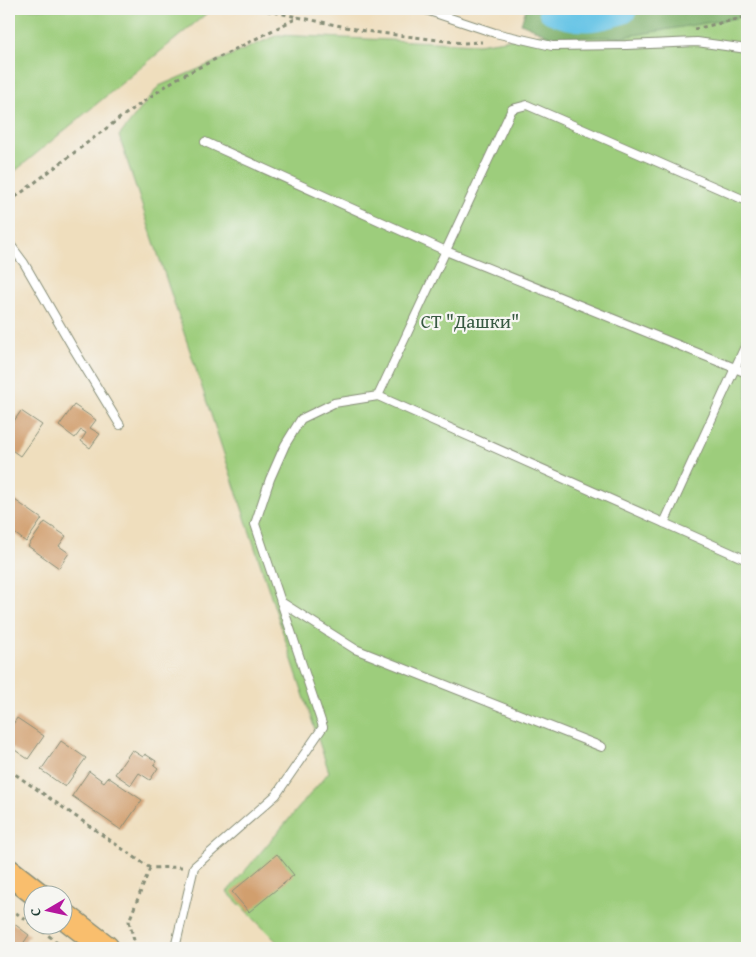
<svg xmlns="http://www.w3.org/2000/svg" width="756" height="957" font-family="'Gentium Book Plus',serif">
  <rect width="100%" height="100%" fill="#f6f6f2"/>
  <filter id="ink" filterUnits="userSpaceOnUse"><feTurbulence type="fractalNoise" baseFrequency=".02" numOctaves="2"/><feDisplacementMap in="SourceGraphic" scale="10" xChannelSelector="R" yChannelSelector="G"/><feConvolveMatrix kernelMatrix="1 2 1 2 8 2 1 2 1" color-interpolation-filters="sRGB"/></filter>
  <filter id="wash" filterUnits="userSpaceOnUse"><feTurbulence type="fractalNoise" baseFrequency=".0096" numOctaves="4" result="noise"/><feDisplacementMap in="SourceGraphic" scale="20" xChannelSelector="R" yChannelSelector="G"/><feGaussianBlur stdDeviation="1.12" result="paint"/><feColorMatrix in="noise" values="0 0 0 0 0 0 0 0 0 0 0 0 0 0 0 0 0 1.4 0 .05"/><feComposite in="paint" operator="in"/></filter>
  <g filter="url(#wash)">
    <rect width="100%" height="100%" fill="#efdebd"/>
    <g fill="#9dcd7b" stroke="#5e8558">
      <path d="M9 9H212L9 176Z"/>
      <path d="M747 10V948H283L227 892 329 772 119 136 159 86 278 35 478 44 647 19Z"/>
    </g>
    <path fill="#7eb06b" stroke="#4e7650" d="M526 9H747V16L622 37H552L521 23Z"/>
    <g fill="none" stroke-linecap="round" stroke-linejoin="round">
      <path stroke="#68c5e6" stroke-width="30" d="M553 9C580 21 595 17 622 9"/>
    </g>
    <g id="blocks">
      <g fill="#d19f6e">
        <path d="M74 405 96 420 90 428 100 434 90 448 81 441 86 433 81 430 75 438 59 426Z"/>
        <path d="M21 411 42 425 20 456 9 448V428Z"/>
        <path d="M12 498 42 519 26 542 9 529V502Z"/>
        <path d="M45 522 66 536 59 546 69 553 59 568 28 546Z"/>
        <path d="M17 718 44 736 28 759 9 746V730Z"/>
        <path d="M61 741 86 758 65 787 41 770Z"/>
        <path d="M132 750 143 757 145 754 156 761 154 765 158 768 150 780 139 773 131 785 115 774Z"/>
        <path d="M89 771 104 782 108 777 142 800 121 830 72 796Z"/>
        <path d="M277 854 294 875 249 912 232 892Z"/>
        <path d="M9 920 29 935 20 948H9Z"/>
      </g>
    </g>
  </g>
  <g filter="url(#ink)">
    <use href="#blocks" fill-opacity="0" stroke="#878e78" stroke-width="1"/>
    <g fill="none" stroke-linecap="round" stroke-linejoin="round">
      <defs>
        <g id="lane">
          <path d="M423 9 495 33 552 46 626 45 697 42 747 49"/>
          <path d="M205 142 446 251 747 373"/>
          <path d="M9 243 24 263 72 346 120 425"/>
          <path d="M747 342 664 523 747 560"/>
          <path d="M378 396 512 109 527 105 747 201"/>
          <path d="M281 602 355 649 602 747"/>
          <path d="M175 948 194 867 276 795 323 727 255 524 270 479 285 445 301 419 334 403 378 396 664 523"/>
        </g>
        <g id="primary">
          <path d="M9 872 37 894"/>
          <path d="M62 914 106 948"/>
        </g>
      </defs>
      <use href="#lane" stroke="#878e78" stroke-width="10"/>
      <use href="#primary" stroke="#878e78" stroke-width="28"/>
      <g stroke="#878e78" stroke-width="3" stroke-dasharray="4 4" stroke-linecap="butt">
        <path d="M259 9 365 31 462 43 482 42"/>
        <path d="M694 29 747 17"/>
        <path d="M9 202 120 118 176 79 299 17"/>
        <path d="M9 770 150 868 182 867"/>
        <path d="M9 908 66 948"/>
        <path d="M136 948 129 921 150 868"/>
      </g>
      <use href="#lane" stroke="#fff" stroke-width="8"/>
      <use href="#primary" stroke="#f9be6d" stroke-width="25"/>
    </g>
  </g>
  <g text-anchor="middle" stroke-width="4.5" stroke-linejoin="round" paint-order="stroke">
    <g font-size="19" fill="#385a42" stroke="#f6f6f2">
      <text x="470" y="328">СТ "Дашки"</text>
    </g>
  </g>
  <rect width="756" height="957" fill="none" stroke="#f6f6f2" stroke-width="30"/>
  <g transform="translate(48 910) rotate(261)"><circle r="24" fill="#f6f6f2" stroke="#a0aca6"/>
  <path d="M0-4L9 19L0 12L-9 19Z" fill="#b5179e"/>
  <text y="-8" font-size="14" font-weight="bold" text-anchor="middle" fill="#1f3d34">С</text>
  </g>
</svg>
